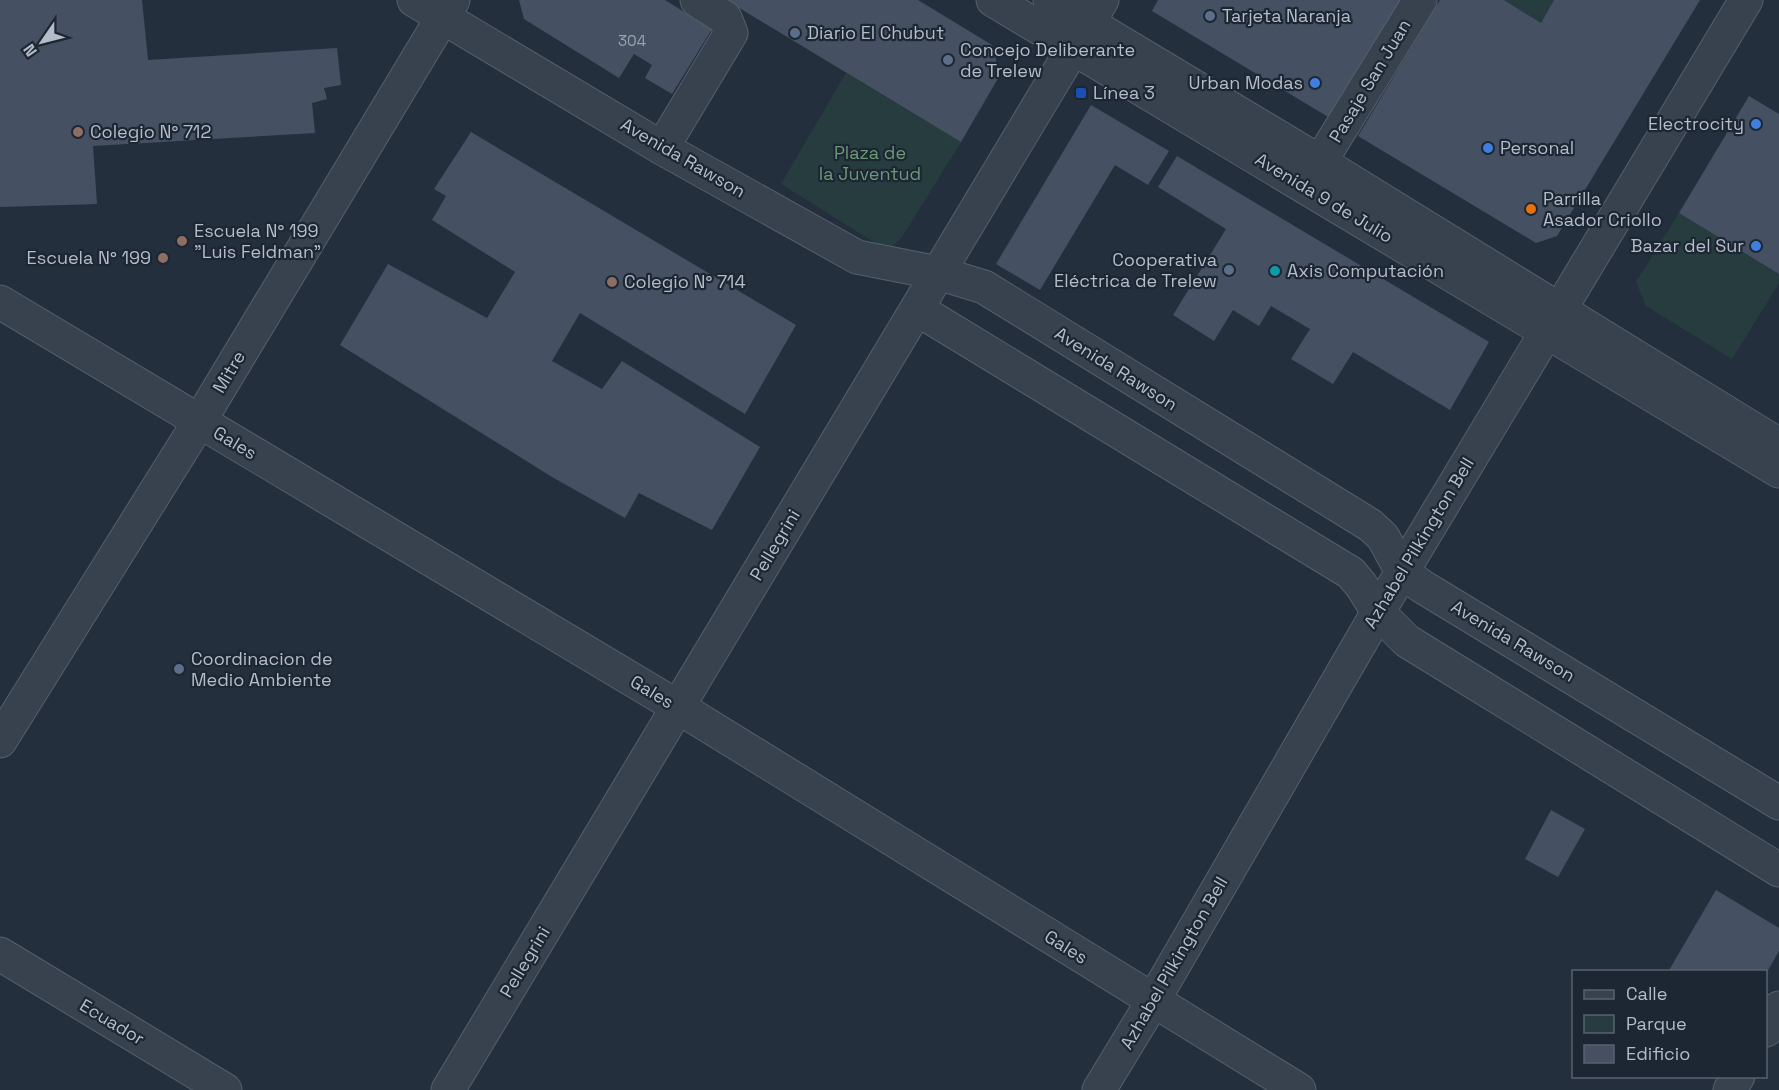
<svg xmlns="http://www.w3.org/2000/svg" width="1779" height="1090" font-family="'Space Grotesk',sans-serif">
  <rect width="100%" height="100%" fill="#242f3e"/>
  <g fill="#263c3f">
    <path d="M1504 0H1554L1541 23Z"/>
    <path d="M846 73 961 142 902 237 896 244 887 248 877 244 781 184Z"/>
    <path d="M1679 213 1779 274V283L1732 359 1646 306 1636 282Z"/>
  </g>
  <g fill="#455162">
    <path d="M0 0H142L148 60 337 48 341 85 324 88 327 99 312 103 315 133 93 146 97 204 0 207Z"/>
    <path d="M519 0H665L712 29 672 94 645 78 652 65 634 54 619 78 524 19Z"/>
    <path d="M726 0H918L992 45 1000 75 961 142Z"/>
    <path d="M1158 0H1408L1335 121 1152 11Z"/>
    <path d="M1440 0H1504L1541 23 1554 0H1700L1557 236 1536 243 1358 136Z"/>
    <path d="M1749 96 1779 114V274L1679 213Z"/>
    <path d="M1091 105 1169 151 1148 185 1115 165 1040 290 996 264Z"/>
    <path d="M471 132 796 325 745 414 580 313 552 361 602 389 622 361 760 447 712 530 639 493 625 518 552 477 340 345 388 264 487 318 515 272 432 220 446 196 434 189Z"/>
    <path d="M1177 156 1489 342 1450 410 1353 352 1333 384 1291 359 1310 329 1271 306 1259 326 1233 310 1214 341 1173 315 1226 229 1158 187Z"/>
    <path d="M1551 810 1585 829 1558 877 1525 859Z"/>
    <path d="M1716 890 1779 928V951L1767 972H1668Z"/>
  </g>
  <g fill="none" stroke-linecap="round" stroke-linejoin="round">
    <defs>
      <g id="minor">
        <path d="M414 0 662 148 857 257 938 273 984 287 1370 525 1383 537 1402 572 1423 587 1779 803"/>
        <path d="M993 0 1779 471"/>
        <path d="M1050 0 1320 162 1779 445"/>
        <path d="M662 148 731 33 725 18 697 0"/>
        <path d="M1320 162 1420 0"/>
        <path d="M0 302 678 707 1299 1090"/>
        <path d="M917 309 1351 573 1361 585 1378 612 1407 641 1779 870"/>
        <path d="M0 741 199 422 453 0"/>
        <path d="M0 954 225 1090"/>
        <path d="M1766 1030 1779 1008"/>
        <path d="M448 1090 1102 0"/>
        <path d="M1099 1090 1153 1001 1378 612 1746 0"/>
        <path d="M1730 1090 1738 1076"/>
      </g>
    </defs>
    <use href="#minor" stroke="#565f6c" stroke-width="35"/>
    <use href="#minor" stroke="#38414e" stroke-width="33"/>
  </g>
  <g fill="#5c6f8a" stroke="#1d2633" stroke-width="2">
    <circle cx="1210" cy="16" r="6"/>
    <circle cx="795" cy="33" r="6"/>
    <circle cx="948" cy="60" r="6"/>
    <circle cx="1229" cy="270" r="6"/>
    <circle cx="179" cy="669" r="6"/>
  </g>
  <g fill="#3f7fe0" stroke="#1d2633" stroke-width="2">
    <circle cx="1315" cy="83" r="6"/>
    <circle cx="1756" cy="124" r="6"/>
    <circle cx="1488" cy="148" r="6"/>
    <circle cx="1756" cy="246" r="6"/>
  </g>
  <rect fill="#1a4fb4" stroke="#1d2633" stroke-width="2" x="1075" y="87" width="12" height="12" rx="3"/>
  <g fill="#8d6e63" stroke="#1d2633" stroke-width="2">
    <circle cx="78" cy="132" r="6"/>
    <circle cx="182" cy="241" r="6"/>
    <circle cx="163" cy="258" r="6"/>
    <circle cx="612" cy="282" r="6"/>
  </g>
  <circle fill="#e8710a" stroke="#1d2633" stroke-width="2" cx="1531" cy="209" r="6"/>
  <circle fill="#0f9aa8" stroke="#1d2633" stroke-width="2" cx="1275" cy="271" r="6"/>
  <g text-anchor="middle" stroke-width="4.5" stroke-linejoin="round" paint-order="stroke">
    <g font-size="15" fill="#98a1af">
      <text x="632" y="46">304</text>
    </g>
    <g font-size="18" fill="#b4bcc9" stroke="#1d2633" text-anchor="start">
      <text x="1222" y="22">Tarjeta Naranja</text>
      <text x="807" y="39">Diario El Chubut</text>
      <text x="960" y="56">Concejo Deliberante<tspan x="960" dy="21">de Trelew</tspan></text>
      <text x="1303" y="89" text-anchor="end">Urban Modas</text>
      <text x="1093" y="99">Línea 3</text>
      <text x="1744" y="130" text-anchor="end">Electrocity</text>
      <text x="90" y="138">Colegio N° 712</text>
      <text x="1500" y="154">Personal</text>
      <text x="1543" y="205">Parrilla<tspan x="1543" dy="21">Asador Criollo</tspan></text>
      <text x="194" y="237">Escuela N° 199<tspan x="194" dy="21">"Luis Feldman"</tspan></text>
      <text x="1744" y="252" text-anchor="end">Bazar del Sur</text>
      <text x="151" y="264" text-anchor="end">Escuela N° 199</text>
      <text x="1217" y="266" text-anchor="end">Cooperativa<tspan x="1217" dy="21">Eléctrica de Trelew</tspan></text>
      <text x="1287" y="277">Axis Computación</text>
      <text x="624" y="288">Colegio N° 714</text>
      <text x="191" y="665">Coordinacion de<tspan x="191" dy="21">Medio Ambiente</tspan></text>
    </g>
    <g font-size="18" fill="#b4bcc9" stroke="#1d2633">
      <text transform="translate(1370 81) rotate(-59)" y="6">Pasaje San Juan</text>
      <text transform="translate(683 158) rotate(30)" y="6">Avenida Rawson</text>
      <text transform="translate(1324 198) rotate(31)" y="6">Avenida 9 de Julio</text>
      <text transform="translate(1116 369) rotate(32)" y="6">Avenida Rawson</text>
      <text transform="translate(229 372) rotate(-59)" y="6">Mitre</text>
      <text transform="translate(235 443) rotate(31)" y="6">Gales</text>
      <text transform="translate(1419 543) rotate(-59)" y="6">Azhabel Pilkington Bell</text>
      <text transform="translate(775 545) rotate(-59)" y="6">Pellegrini</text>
      <text transform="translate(1513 641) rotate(31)" y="6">Avenida Rawson</text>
      <text transform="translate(652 692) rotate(31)" y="6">Gales</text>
      <text transform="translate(1066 947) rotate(32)" y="6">Gales</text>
      <text transform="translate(525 962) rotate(-59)" y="6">Pellegrini</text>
      <text transform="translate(1174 963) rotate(-60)" y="6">Azhabel Pilkington Bell</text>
      <text transform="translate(112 1022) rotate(31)" y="6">Ecuador</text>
    </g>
    <g font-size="18" fill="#6b9a76" stroke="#1d2633">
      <text x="870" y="159">Plaza de<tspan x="870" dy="21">la Juventud</tspan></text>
    </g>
  </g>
  <rect x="1572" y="970" width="195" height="108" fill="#1d2633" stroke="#59626f" stroke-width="1.5"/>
  <rect x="1584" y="990" width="30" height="9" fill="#38414e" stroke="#59626f" stroke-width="1.5"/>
  <text x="1626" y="1000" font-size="18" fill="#b4bcc9">Calle</text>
  <rect x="1584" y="1015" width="30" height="18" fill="#263c3f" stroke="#59626f" stroke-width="1.5"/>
  <text x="1626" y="1030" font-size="18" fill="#b4bcc9">Parque</text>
  <rect x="1584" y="1045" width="30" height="18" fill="#455162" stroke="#59626f" stroke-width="1.5"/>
  <text x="1626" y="1060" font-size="18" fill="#b4bcc9">Edificio</text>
  <g transform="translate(42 42) rotate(235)" stroke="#1d2633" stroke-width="4.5" paint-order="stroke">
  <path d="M0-4.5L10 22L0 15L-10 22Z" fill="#b4bcc9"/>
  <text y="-9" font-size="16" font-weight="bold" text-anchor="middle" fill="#b4bcc9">N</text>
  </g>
</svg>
